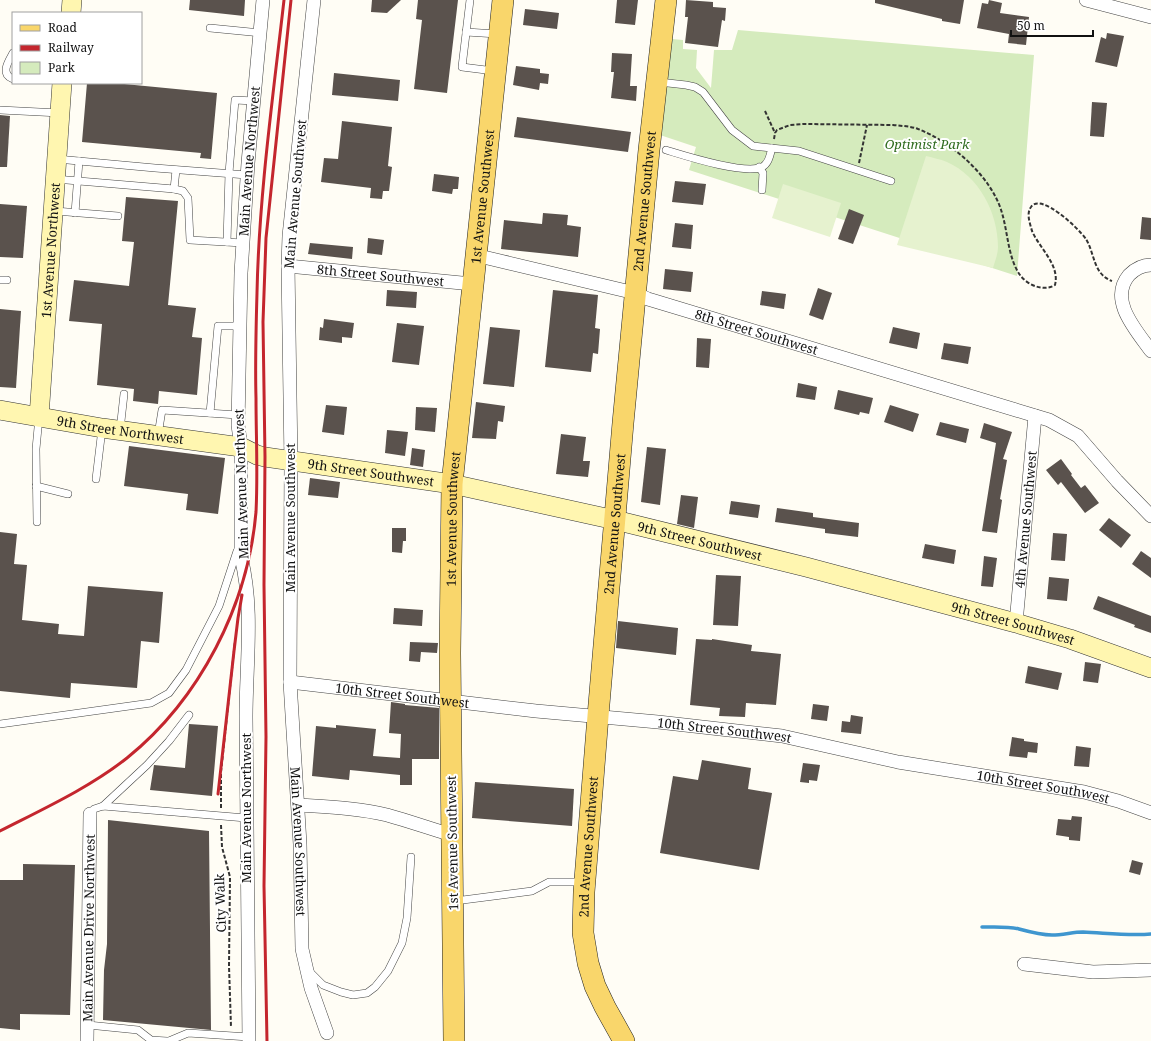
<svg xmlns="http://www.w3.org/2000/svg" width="1151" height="1041" font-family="'Noto Serif',serif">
  <rect width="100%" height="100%" fill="#fffdf5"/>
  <path fill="#d5ebbd" d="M738 30 1034 55 1017 276 689 170 696 147 660 135 672 39 683 40V49L697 50 696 68 711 88 714 50H732Z"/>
  <g fill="#e6f2cf">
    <path d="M926 156C933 158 940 159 947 162 979 176 998 213 998 247 998 254 995 261 993 268L897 245Z"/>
    <path d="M783 184 841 203 830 237 772 218Z"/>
  </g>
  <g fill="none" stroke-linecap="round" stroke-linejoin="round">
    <path stroke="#3f96cf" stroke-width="3.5" d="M982 927C994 927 1008 926 1019 929 1030 932 1041 935 1052 935 1063 935 1073 932 1083 932 1106 933 1129 936 1151 934"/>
  </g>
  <g fill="#5a524d">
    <path d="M190 0H245L244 16 189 10Z"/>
    <path d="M372 0H401L387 13 371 12Z"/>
    <path d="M418 0H458L447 93 414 89 422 20 416 19Z"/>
    <path d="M617 0H638L635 25 615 23Z"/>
    <path d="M686 0 713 2V7L726 8 725 21 722 20 718 47 685 43 688 17H685Z"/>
    <path d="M875 0H964L960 24 942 21V19L875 3Z"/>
    <path d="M989 0 1002 3 1000 13 1029 17 1026 45 1008 43 1009 34 977 28 982 3 988 4Z"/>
    <path d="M525 9 559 13 557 29 523 25Z"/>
    <path d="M1107 33 1124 36 1117 67 1095 62 1101 37 1106 39Z"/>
    <path d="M612 53 632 54 630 86H637L636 101 611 98 614 72H611Z"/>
    <path d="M516 66 540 69V73L549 74 548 84 540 83 539 90 513 85Z"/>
    <path d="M334 73 400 80 398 101 332 95Z"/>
    <path d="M87 83H114L217 93 211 159 200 158 201 153 82 142Z"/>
    <path d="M1092 102 1107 103 1104 137 1090 136Z"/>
    <path d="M0 115 10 116 7 167H0Z"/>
    <path d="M517 117 631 132 628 152 514 137Z"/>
    <path d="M342 121 392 127 388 166 392 167 389 191H383L382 199 370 198 371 188 321 182 324 158 338 159Z"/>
    <path d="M434 174 459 177 458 189H453L452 194 432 191Z"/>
    <path d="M675 181 706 184 703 205 672 202Z"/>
    <path d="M126 197 178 201 168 305 196 308 192 337 202 338 197 395 159 391 158 404 133 401 134 389 97 385 102 324 69 321 74 280 129 286 134 242 122 241Z"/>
    <path d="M0 204 27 206 23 258 0 257Z"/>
    <path d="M849 209 864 215 853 244 838 239Z"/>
    <path d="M543 213 568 215 567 225 581 227 578 257 501 249 504 220 542 224Z"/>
    <path d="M1142 217 1151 218V240L1140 239Z"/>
    <path d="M675 223 693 225 691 249 672 247Z"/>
    <path d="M368 238 384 240 382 255 367 253Z"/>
    <path d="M310 243 353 247 352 259 308 254Z"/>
    <path d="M665 269 693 272 691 292 663 289Z"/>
    <path d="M818 288 832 293 823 320 809 315Z"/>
    <path d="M387 290 417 292 416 308 386 306Z"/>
    <path d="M553 290 598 295 595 328 600 329 598 354 593 353 591 372 545 367Z"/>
    <path d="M762 291 786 294 784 309 760 305Z"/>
    <path d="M0 309 21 311 16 388 0 387Z"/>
    <path d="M324 319 354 323 352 338 342 337V343L319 340 320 327 323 328Z"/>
    <path d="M397 323 424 326 419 365 392 362Z"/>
    <path d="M490 327 520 330 514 387 483 384Z"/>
    <path d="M893 327 920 333 917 349 889 343Z"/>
    <path d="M697 338 711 339 709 368 696 367Z"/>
    <path d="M944 343 971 347 968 364 941 359Z"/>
    <path d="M798 383 817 387 815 400 796 397Z"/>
    <path d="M838 390 873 398 869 414 860 412 859 415 834 409Z"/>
    <path d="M476 402 505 406 503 422 498 421 496 439 472 438Z"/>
    <path d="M326 405 347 407 344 435 322 432Z"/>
    <path d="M890 405 919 414 913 432 884 422Z"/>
    <path d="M416 407 437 408 435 432 415 430Z"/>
    <path d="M940 422 969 429 966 443 936 435Z"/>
    <path d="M984 423 1012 432 1003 459 1007 460 1000 499 1002 500 997 533 982 531 996 443 980 438Z"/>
    <path d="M387 430 408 432 405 456 385 453Z"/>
    <path d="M561 434 586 437 583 461H590L588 477 556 474Z"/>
    <path d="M129 446 225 458 218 514 186 510 188 494 124 486Z"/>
    <path d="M647 447 666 449 660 505 641 502Z"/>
    <path d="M412 448 425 450 423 467 410 465Z"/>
    <path d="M1061 459 1072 474 1071 475 1081 488 1085 485 1099 503 1085 513 1061 482 1058 485 1046 470Z"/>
    <path d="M310 478 340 482 338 498 308 495Z"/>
    <path d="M681 495 698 497 694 528 677 524Z"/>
    <path d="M731 501 760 505 758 518 729 514Z"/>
    <path d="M777 508 813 513V517L859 523 858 537 825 533V529L775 522Z"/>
    <path d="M1109 518 1131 535 1121 548 1099 530Z"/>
    <path d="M392 528H406V541H403L402 553 392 552Z"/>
    <path d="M0 532 17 534 14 564 27 565 22 620 59 624 58 634 84 636 88 586 163 592 159 643 141 641 137 688 71 683 70 698 0 691Z"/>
    <path d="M1053 533 1067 534 1065 561 1051 560Z"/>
    <path d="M925 544 956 550 954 564 922 558Z"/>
    <path d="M1141 551 1151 558V578L1132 564Z"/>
    <path d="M984 556 997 558 993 587 981 586Z"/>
    <path d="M716 575 741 576 738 626 713 625Z"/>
    <path d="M1049 577 1069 579 1067 601 1047 599Z"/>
    <path d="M1098 596 1151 616V633L1134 627 1135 625 1093 609Z"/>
    <path d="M394 608 423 610 422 626 393 624Z"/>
    <path d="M618 621 678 628 676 655 616 648Z"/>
    <path d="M696 639 712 640V639L752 645 751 651 781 654 776 705 746 703 745 717 719 716 720 708 690 705Z"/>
    <path d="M410 642 438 643 437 653 421 652 420 662 409 661Z"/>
    <path d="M1085 662 1101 664 1098 683 1083 681Z"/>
    <path d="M1028 666 1062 673 1058 690 1025 683Z"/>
    <path d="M391 702 405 704V705L439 708V759H412V785H400V775L350 770 349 780 312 776 316 726 336 728V725L376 729 373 756 400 758 401 734 389 733Z"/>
    <path d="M813 704 829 706 827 721 811 719Z"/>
    <path d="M851 715 863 717 861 734 841 732 842 721 850 722Z"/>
    <path d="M189 724 218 726 212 796 150 790 154 765 185 768Z"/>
    <path d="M1012 737 1024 739V741L1038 743 1037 753 1028 752 1027 758 1009 756Z"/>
    <path d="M1076 746 1091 748 1089 767 1074 766Z"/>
    <path d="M702 760 751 768 748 789 772 793 759 870 660 853 673 776 698 780Z"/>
    <path d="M803 763 820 765 817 781 809 780V783L800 782Z"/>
    <path d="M475 782 574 789 572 826 472 818Z"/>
    <path d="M1072 816 1082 817 1080 841 1069 840V837L1056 835 1058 819 1071 820Z"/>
    <path d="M108 820 209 831 211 1030 103 1020 104 970 107 944Z"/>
    <path d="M1132 860 1143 863 1140 875 1129 872Z"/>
    <path d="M23 864 75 865 70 1015 20 1014V1030L0 1028V880H23Z"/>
  </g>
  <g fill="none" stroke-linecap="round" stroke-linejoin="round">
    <defs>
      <g id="lane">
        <path d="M470 0 462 67 494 71"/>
        <path d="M210 28 260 33"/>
        <path d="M466 32 497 34"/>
        <path d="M13 53C8 62 0 74 13 79"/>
        <path d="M659 82 686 85 695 87 703 92 732 130 753 146 799 151 891 181"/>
        <path d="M0 110 60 113"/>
        <path d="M666 150C686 156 744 175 762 167 769 163 770 155 772 148"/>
        <path d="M57 159 155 168 247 175"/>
        <path d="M759 167 763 173 762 190"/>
        <path d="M55 179 174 189 183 191 188 198 190 240 243 243"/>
        <path d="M174 189 176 170"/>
        <path d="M55 211 118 216"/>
        <path d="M75 213 79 161"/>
        <path d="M227 242 229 173 235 100 254 101"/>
        <path d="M0 280H7"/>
        <path d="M210 413 218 326H240"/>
        <path d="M120 430 124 394"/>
        <path d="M158 435 162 410 238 415"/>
        <path d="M96 479 102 429"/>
        <path d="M36 486 68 494"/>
        <path d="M37 522 36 449 39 417"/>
        <path d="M0 724 151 703 169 693 186 670 219 606 237 551"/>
        <path d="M103 806 147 765 169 741 189 715"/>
        <path d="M90 814 94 809 103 806 246 818"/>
        <path d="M455 901 532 891 549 882H584"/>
        <path d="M310 972 323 985 341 992 353 995 367 993 375 987 388 971 402 943 407 918 411 857"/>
        <path d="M88 1025 138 1030 151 1040 167 1041"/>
        <path d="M169 1041 188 1033 249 1037"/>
      </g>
      <g id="street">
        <path id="s1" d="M314 0 289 236 288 266 291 462 290 682 300 844 302 949 311 988 327 1033"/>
        <path d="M1086 0 1151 17"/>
        <path id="s2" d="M475 255 635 293 648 299 1049 420 1078 436 1117 481 1151 516"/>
        <path d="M1151 265C1142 265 1136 268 1129 275 1108 300 1136 330 1151 351"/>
        <path id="s3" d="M288 266 472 284"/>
        <path id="s4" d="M1016 623 1035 416"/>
        <path id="s5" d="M290 682 536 711 658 722 782 736 898 762 1084 792 1118 801 1151 813"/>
        <path d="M298 805C328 807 358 808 387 815 409 821 431 829 452 835"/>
        <path d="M1024 964 1093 972 1151 970"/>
        <path id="s6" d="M87 1041 90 814"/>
        <path id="s7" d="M249 1041C247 933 246 825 246 717 246 664 254 609 241 557V447L238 425 241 273 248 163 263 0"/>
      </g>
      <g id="secondary">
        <path d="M71 13 72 0"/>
        <path id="s8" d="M0 410 102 428 241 447 257 455 265 457 452 484 615 520 806 567 1016 623 1070 639 1151 668"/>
        <path id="s9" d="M39 417 62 83"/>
      </g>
      <g id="primary">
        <path id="s10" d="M454 1041 450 653 452 484 503 0"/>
        <path id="s11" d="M624 1041 605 1007 595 986 588 963 583 933 584 892 598 716 623 423 649 150 666 0"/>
      </g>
    </defs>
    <use href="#lane" stroke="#444" stroke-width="8"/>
    <use href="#street" stroke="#444" stroke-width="14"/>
    <use href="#secondary" stroke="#333" stroke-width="20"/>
    <use href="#primary" stroke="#222" stroke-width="22"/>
    <g stroke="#333" stroke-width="2" stroke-dasharray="4 2" stroke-linecap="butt">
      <path d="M765 111 775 133"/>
      <path d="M774 139 775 133 777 130 790 125 804 124 893 125C902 126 910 126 918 129 952 142 992 177 1002 213 1008 233 1008 258 1020 275 1027 285 1044 292 1055 285 1060 265 1040 249 1032 231 1030 223 1026 214 1031 207 1041 192 1079 229 1086 239 1095 254 1093 274 1112 281"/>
      <path d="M859 163 867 125"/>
      <path d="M221 808V772L235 641"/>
      <path d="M221 825 222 847 230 877 229 966 231 1027"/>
    </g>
    <use href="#lane" stroke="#fff" stroke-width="7"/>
    <use href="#street" stroke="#fff" stroke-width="13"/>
    <use href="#secondary" stroke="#fff6b0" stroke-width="19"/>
    <use href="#primary" stroke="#f9d66b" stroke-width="21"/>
    <g stroke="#c4262e" stroke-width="3">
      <path d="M218 794 234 651 238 618 242 595"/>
      <path d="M0 831C43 809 89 788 127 758 200 699 248 605 256 512 258 474 256 435 256 398 255 363 256 328 257 293 259 195 273 97 284 0"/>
      <path d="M267 1041 264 886 266 737 264 585 265 457 263 322 266 238 291 0"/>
    </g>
  </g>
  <g text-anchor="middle" stroke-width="4" stroke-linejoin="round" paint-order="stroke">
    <g font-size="13" font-style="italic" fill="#2f6b1f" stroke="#fff">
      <text x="927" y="149">Optimist Park</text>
    </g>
    <g font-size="13" fill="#111" stroke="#fff">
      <text dy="5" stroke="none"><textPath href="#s7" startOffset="881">Main Avenue Northwest</textPath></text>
      <text transform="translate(295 194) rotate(-85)" y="5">Main Avenue Southwest</text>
      <text dy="5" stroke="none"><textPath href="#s10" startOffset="846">1st Avenue Southwest</textPath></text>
      <text dy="5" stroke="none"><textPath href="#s11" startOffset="851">2nd Avenue Southwest</textPath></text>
      <text dy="5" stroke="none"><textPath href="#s9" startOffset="167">1st Avenue Northwest</textPath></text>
      <text dy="5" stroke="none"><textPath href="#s3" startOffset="93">8th Street Southwest</textPath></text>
      <text dy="5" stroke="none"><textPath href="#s2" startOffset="292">8th Street Southwest</textPath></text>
      <text dy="5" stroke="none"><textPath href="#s8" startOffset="122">9th Street Northwest</textPath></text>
      <text dy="5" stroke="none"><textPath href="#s8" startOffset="377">9th Street Southwest</textPath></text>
      <text transform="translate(241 484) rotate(-92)" y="5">Main Avenue Northwest</text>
      <text transform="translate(290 518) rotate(-90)" y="5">Main Avenue Southwest</text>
      <text dy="5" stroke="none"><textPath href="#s10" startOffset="522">1st Avenue Southwest</textPath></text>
      <text dy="5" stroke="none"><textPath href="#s4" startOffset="104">4th Avenue Southwest</textPath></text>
      <text dy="5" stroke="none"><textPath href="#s11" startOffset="527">2nd Avenue Southwest</textPath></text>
      <text dy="5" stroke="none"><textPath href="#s8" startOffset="713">9th Street Southwest</textPath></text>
      <text dy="5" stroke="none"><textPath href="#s8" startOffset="1037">9th Street Southwest</textPath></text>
      <text dy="5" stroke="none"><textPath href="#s5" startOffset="113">10th Street Southwest</textPath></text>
      <text dy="5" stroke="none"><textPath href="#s5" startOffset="437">10th Street Southwest</textPath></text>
      <text dy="5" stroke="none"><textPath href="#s5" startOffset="761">10th Street Southwest</textPath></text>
      <text transform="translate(246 808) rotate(-90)" y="5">Main Avenue Northwest</text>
      <text dy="5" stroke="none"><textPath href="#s1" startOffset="843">Main Avenue Southwest</textPath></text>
      <text transform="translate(452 843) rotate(-91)" y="5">1st Avenue Southwest</text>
      <text dy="5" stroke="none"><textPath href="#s11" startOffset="203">2nd Avenue Southwest</textPath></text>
      <text transform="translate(220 903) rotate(-92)" y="5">City Walk</text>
      <text dy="5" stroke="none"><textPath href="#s6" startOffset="113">Main Avenue Drive Northwest</textPath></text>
    </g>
  </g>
  <rect x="12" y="12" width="130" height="72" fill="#ffffff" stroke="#a0a0a0"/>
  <rect x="20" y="25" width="20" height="6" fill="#f9d66b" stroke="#a0a0a0"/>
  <text x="48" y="32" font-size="12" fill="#111111">Road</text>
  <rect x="20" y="45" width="20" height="6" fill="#c4262e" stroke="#a0a0a0"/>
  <text x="48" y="52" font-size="12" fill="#111111">Railway</text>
  <rect x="20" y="62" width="20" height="12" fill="#d5ebbd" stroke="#a0a0a0"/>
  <text x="48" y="72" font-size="12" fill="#111111">Park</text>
  <path d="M1011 30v6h82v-6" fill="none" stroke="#111111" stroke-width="2"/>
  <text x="1017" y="30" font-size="12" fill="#111111" stroke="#ffffff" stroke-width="3" paint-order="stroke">50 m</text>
</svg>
